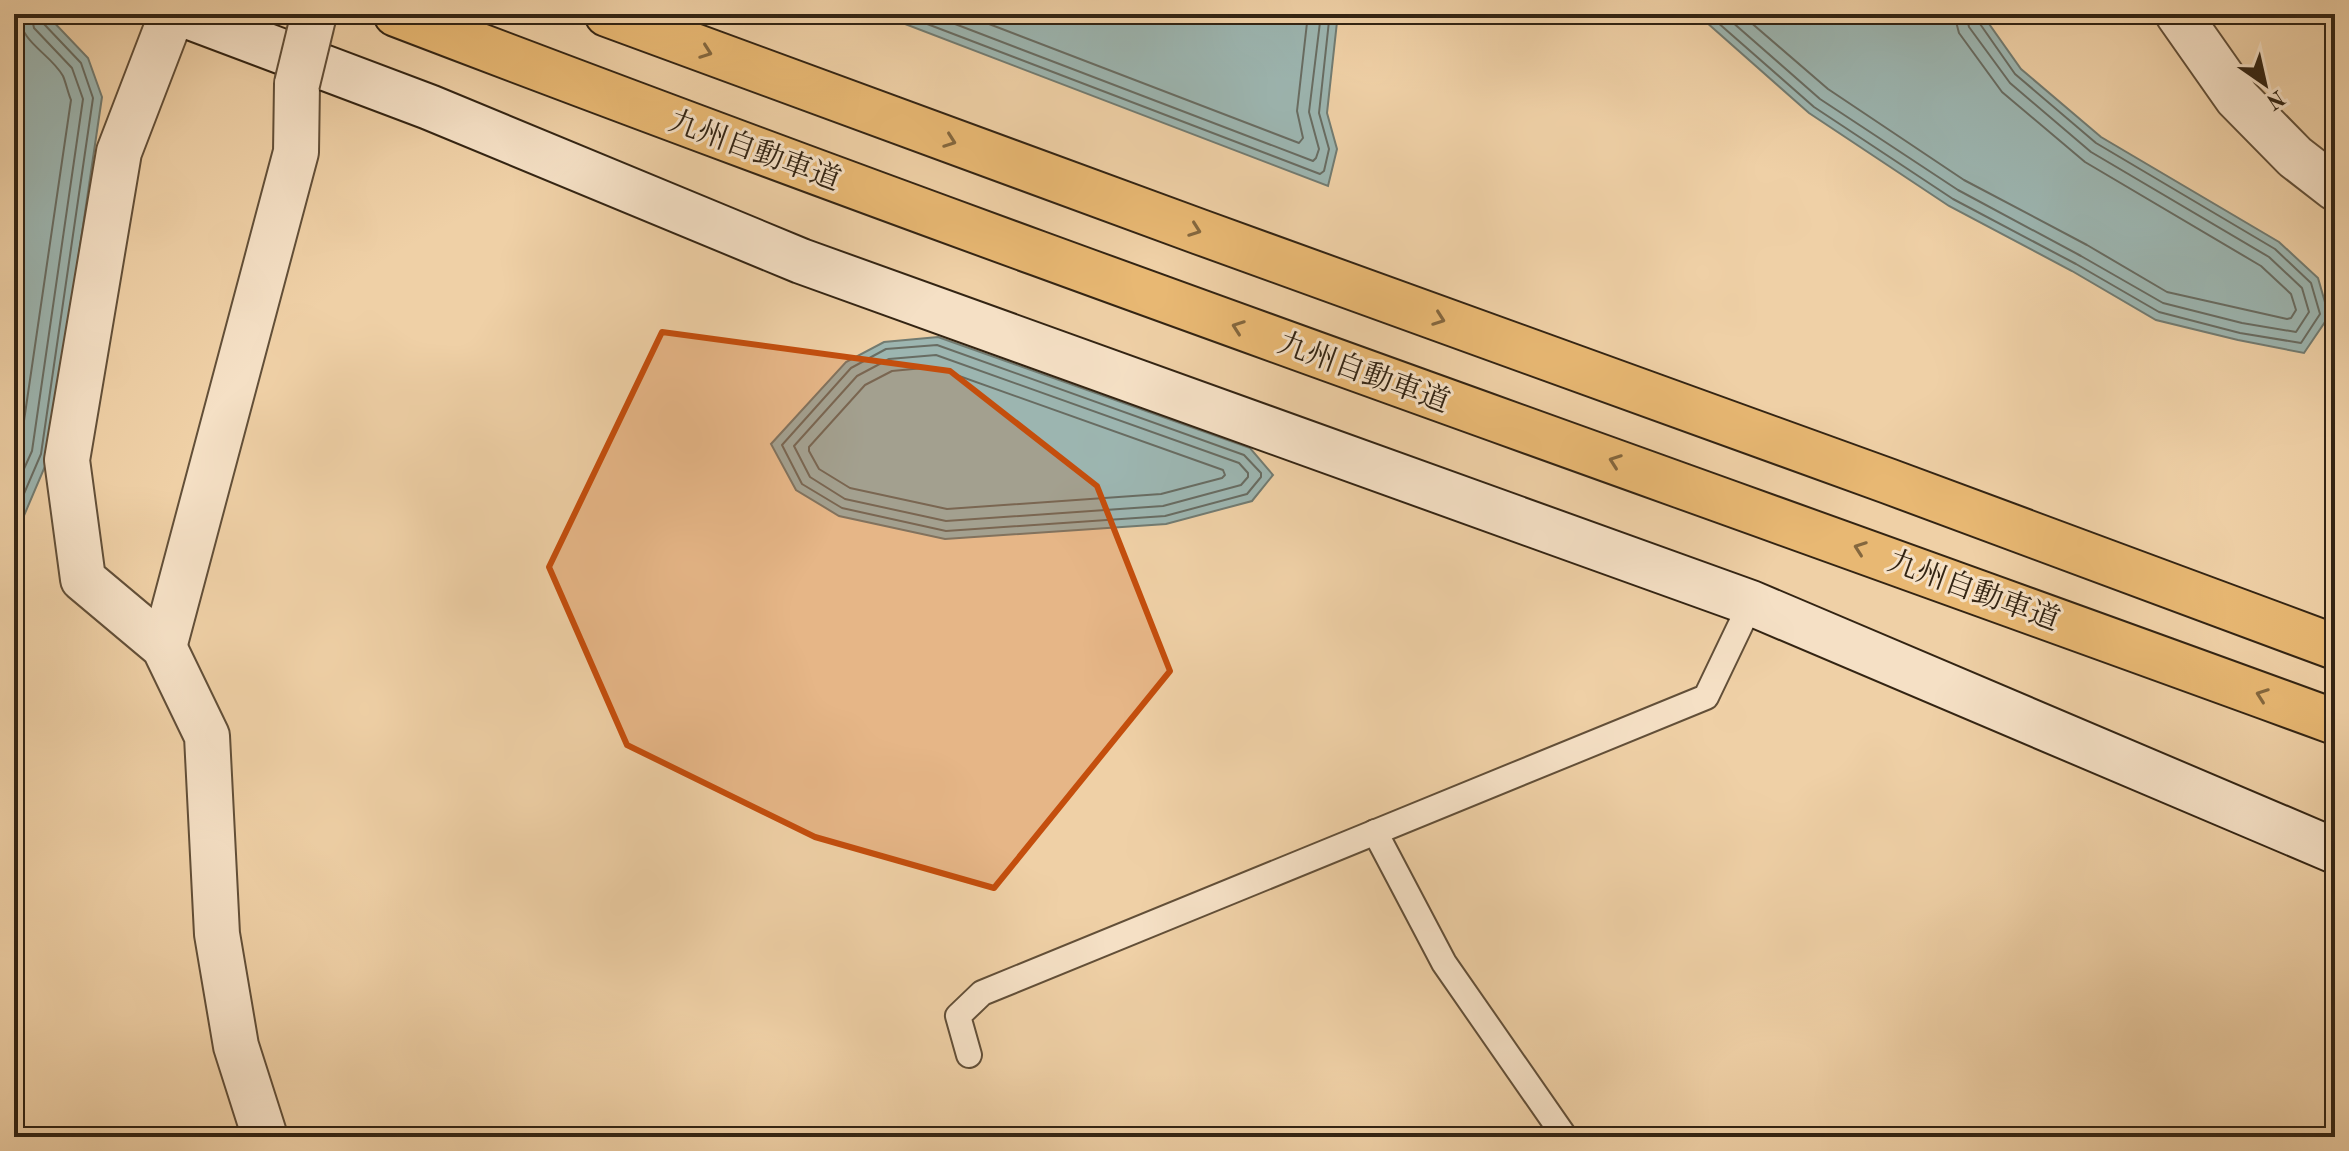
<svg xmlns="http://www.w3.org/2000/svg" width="2349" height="1151" font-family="'Old Standard TT','Noto Serif JP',serif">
  <rect width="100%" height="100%" fill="#efd0a6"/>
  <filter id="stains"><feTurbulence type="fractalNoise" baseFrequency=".0025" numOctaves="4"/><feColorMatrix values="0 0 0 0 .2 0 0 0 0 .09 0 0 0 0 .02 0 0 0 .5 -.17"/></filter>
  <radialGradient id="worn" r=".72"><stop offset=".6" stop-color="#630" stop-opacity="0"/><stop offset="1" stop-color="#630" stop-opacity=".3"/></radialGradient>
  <g fill="#9cb5b0" stroke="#727b71" stroke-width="2">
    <path d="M14 14H46L88 58 102 97 49 457 14 539Z"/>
    <path d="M879 14H1340L1337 22 1327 113 1337 149 1328 186Z"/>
    <path d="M1697 14H1982L2021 69 2101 137 2279 242 2318 278 2329 316 2304 353 2238 340 2156 320 2072 271 1949 206 1809 113Z"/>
    <path d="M938 337 1250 448 1273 475 1252 501 1166 524 945 539 839 516 796 490 771 444 846 362 884 342Z"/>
  </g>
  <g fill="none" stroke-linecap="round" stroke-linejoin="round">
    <g stroke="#686c62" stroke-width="2">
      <path d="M901 14 1320 174 1324 171 1329 149 1319 113 1329 21 1332 14"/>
      <path d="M929 14 1313 161 1316 158 1319 149 1309 112 1321 14"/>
      <path d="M963 14 1299 143 1303 138 1297 111 1308 14"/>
      <path d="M1708 14 1814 107 1953 199 2076 264 2159 312 2240 333 2301 343 2320 314 2311 283 2275 249 2096 143 2015 74 1978 21 1976 14"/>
      <path d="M1723 14 1820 99 1958 190 2081 256 2163 303 2242 323 2296 332 2309 312 2302 288 2269 257 2091 152 2010 83 1969 27 1966 14"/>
      <path d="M1741 14 1828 89 1964 180 2087 245 2167 292 2287 319 2291 318 2296 310 2291 294 2261 266 2085 162 2002 92 1959 33 1954 14"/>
      <path d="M937 345 1244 455 1261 473V477L1247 494 1165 516 946 531 842 508 802 484 782 445 851 368 886 349Z"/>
      <path d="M936 355 1239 463 1248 473V477L1241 485 1163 506 946 521 845 499 810 477 794 446 857 376 889 359Z"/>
      <path d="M934 367 1223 470 1225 475 1222 478 1161 494 947 509 850 488 819 469 809 451V447L865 385 892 371Z"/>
      <path d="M14 462 20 448 71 100C68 93 66 83 63 76 50 53 20 43 19 14"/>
      <path d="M14 491 32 451 83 99 72 68 34 28 31 14"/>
      <path d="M14 517 41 454 93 98 81 63 43 23 41 14"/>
    </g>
    <defs>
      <g id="lane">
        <path d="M1375 832 1444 963 1565 1137"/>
        <path d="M969 1055 958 1016 982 993 1706 697 1751 603"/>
      </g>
      <g id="street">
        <path d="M172 14 119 152 67 460 83 579 164 647 207 736 217 934 236 1046 265 1137"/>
        <path d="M2178 14 2237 98 2295 157 2335 188"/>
        <path d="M164 647 296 152 297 84"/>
      </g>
      <path id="secondary" d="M182 14 429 107 801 261 1751 603 2335 851"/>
      <g id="highway">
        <path d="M396 14C1039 260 1689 486 2335 722"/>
        <path d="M607 14 1200 232 1888 481 2335 647"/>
      </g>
    </defs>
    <use href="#lane" stroke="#624f38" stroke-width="28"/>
    <use href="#street" stroke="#624f38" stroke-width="48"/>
    <use href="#secondary" stroke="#332413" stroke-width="48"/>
    <use href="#highway" stroke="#332413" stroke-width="48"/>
    <use href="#lane" stroke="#f5e0c5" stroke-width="24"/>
    <use href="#street" stroke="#f5e0c5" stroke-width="44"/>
    <use href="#secondary" stroke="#f5e0c5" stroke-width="44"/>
    <use href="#highway" stroke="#e8b873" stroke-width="44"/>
    <defs>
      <path id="street-bridge" d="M297 84 314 14"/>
    </defs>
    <use href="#street-bridge" stroke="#624f38" stroke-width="48" stroke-linecap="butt"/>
    <use href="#street-bridge" stroke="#f5e0c5" stroke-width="44"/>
  </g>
  <defs><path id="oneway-chevron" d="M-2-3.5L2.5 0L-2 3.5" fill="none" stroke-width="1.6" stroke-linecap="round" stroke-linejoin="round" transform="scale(2)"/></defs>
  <g stroke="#84673e">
    <use href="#oneway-chevron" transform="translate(706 52) rotate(20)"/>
    <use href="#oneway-chevron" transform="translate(950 141) rotate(20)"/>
    <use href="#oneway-chevron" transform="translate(1195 230) rotate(20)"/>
    <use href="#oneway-chevron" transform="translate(1439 319) rotate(20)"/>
    <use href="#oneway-chevron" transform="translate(1238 327) rotate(-160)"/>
    <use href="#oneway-chevron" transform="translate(1615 461) rotate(-160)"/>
    <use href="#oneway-chevron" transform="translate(1860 548) rotate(-160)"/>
    <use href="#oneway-chevron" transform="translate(2262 695) rotate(-160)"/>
  </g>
  <path fill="#c44e0d" fill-opacity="0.2" stroke="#c44e0d" stroke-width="6" stroke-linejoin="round" d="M662 332 950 371 1097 486 1170 671 994 888 815 837 627 745 549 567Z"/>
  <g text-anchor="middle" stroke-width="6" stroke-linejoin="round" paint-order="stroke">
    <g font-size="30" fill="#332413" stroke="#f5e0c5">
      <text transform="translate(755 150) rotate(20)" y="10">九州自動車道</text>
      <text transform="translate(1364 372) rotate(20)" y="10">九州自動車道</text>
      <text transform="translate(1974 590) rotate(20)" y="10">九州自動車道</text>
    </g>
  </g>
  <rect width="2349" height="1151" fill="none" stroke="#efd0a6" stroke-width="48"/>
  <rect x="16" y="16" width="2317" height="1119" fill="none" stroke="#332413" stroke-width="4"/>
  <rect x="24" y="24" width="2301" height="1103" fill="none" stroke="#332413" stroke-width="2"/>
  <g transform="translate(2265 84) rotate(146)" stroke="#f5e0c5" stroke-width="6" paint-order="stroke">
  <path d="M0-6L14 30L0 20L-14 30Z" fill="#332413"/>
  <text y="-12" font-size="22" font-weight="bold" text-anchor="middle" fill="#332413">N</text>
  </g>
  <rect width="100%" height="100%" filter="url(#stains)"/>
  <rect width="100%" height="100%" fill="url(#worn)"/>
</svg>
